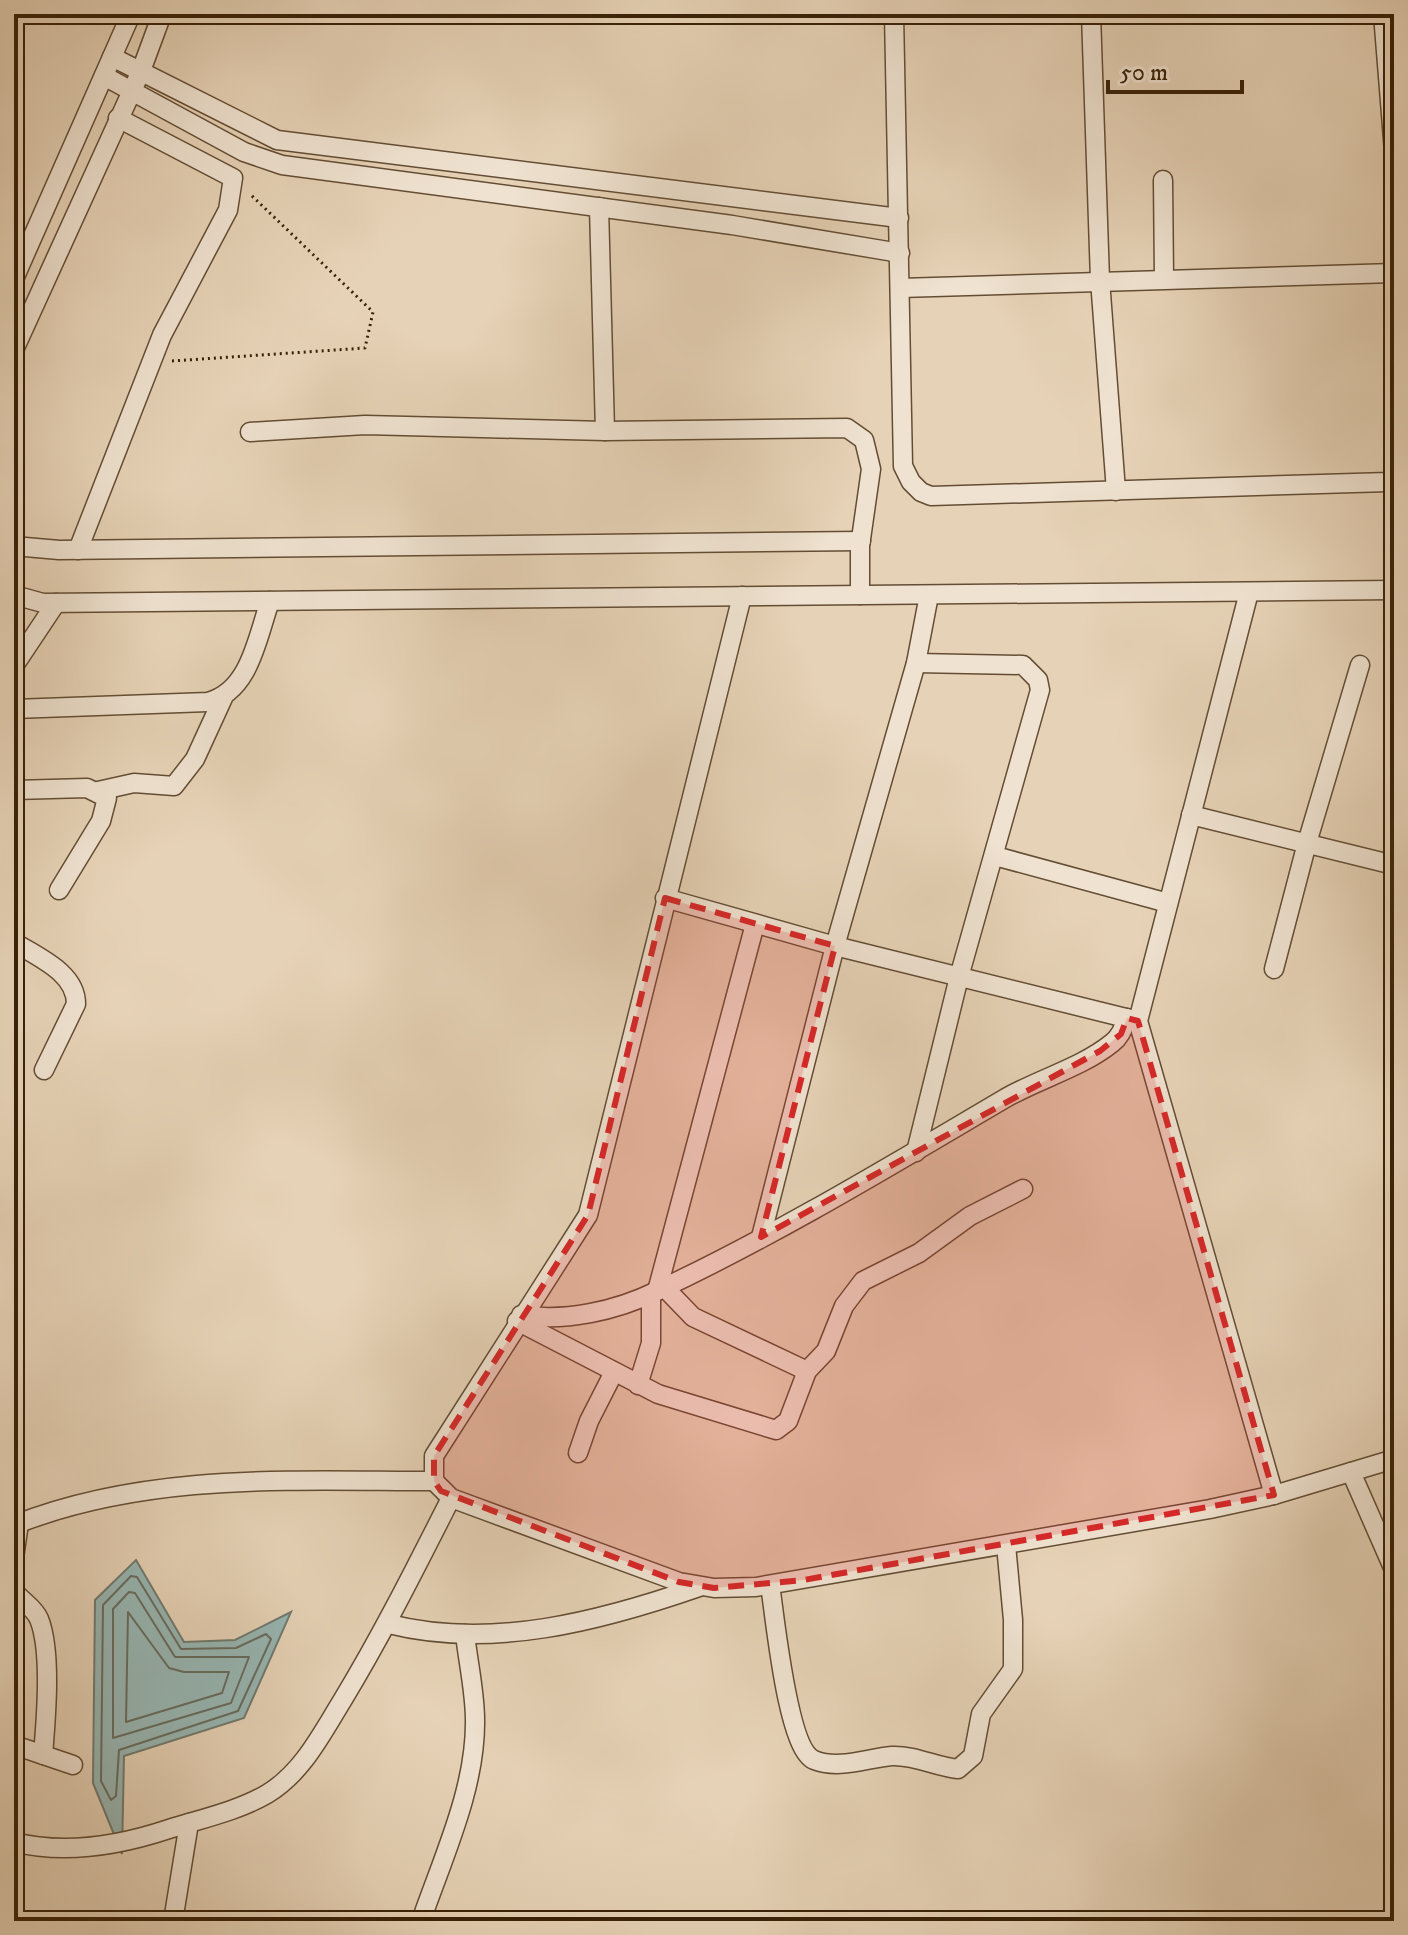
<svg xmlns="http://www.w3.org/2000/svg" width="1408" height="1935" font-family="'IM FELL DW Pica',serif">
  <rect width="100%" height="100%" fill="#e6d2b6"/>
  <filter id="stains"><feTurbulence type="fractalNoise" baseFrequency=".0025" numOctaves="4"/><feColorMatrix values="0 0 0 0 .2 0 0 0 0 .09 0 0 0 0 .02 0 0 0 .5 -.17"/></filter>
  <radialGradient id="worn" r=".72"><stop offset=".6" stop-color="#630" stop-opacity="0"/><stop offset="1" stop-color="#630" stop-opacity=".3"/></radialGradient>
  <path fill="#97b6b3" stroke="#717a6f" stroke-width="2" d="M136 1560 184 1642 235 1640 291 1612 244 1718 124 1756 122 1854 93 1783 95 1600Z"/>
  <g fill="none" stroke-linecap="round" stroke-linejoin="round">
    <g stroke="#686c5e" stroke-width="2">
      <path d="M131 1576 137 1577 181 1649 236 1648 266 1634 271 1639 238 1711 119 1750 116 1796 111 1800 101 1781 103 1605Z"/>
      <path d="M129 1592 135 1593 175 1657H249L231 1703 113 1738V1609Z"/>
      <path d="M128 1612 169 1668 184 1672H229L222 1693 126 1722Z"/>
    </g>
    <defs>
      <g id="minor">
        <path d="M894 14 903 466 911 482 921 492 931 496 1388 482 1394 475"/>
        <path d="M1091 14 1100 280 1116 491"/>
        <path d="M1383 14 1394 152"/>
        <path d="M112 57 277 140 899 218"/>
        <path d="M104 76 244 152 282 165 732 225 900 253"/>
        <path d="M1163 180 1164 279"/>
        <path d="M599 207 605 431"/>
        <path d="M14 279 131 14"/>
        <path d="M900 288 1394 273"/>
        <path d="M14 350 141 71 162 14"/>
        <path d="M250 432 365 425 605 431 847 428 864 440 871 469 860 546V595"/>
        <path d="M14 546 59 550 861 541"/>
        <path d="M78 550 162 335 228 210 233 178 118 118"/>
        <path d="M1249 592 1138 1021 1274 1495"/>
        <path d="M14 595 43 603 1394 590"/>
        <path d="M742 596 588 1215 434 1456V1481L451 1498 679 1582 714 1588 756 1587 1210 1509 1274 1495 1394 1459"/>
        <path d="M14 666 56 603"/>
        <path d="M14 709 208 702C250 691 257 638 270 601"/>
        <path d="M14 790 87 788 107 798 101 821 59 890"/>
        <path d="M98 791 134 783 174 786 195 759 223 698"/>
        <path d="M1191 815 1394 865"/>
        <path d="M995 856 1168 903"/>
        <path d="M665 898 835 946 1138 1021"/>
        <path d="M14 942C37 957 76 972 76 1004L44 1070"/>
        <path d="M1274 969 1307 843 1360 665"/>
        <path d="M916 1152 959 977 1040 690 1038 680 1023 665 916 663"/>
        <path d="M761 1237 835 946 916 663 929 595"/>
        <path d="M664 1287 693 1317 807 1371"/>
        <path d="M657 1291 755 924"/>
        <path d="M521 1315C565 1322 616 1311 657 1291 776 1235 890 1166 1004 1099 1038 1079 1081 1068 1112 1043 1121 1036 1123 1028 1127 1018"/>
        <path d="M517 1321 658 1394 776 1430 788 1421 807 1371 826 1351 844 1306 863 1281 919 1253 970 1216 1023 1189"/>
        <path d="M638 1385 651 1343V1294"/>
        <path d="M578 1453 589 1421 614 1372"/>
        <path d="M1351 1472 1394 1570"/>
        <path d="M14 1525C148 1472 292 1481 434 1481"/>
        <path d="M14 1558 19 1523"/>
        <path d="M770 1585C775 1616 787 1748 814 1760 839 1770 867 1758 892 1756 915 1755 936 1767 958 1769L973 1756 981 1714 1013 1669V1620L1006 1545"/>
        <path d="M14 1591C21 1601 34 1607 39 1619 52 1651 46 1719 43 1755"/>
        <path d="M389 1624C492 1650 601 1621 699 1587"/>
        <path d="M14 1745 73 1765"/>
        <path d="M14 1842C65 1855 121 1845 169 1829 201 1819 238 1811 267 1794 302 1773 321 1735 342 1701 382 1635 416 1567 451 1498"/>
        <path d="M173 1921 189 1823"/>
        <path d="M421 1921C443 1857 476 1788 475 1720 475 1692 468 1662 465 1634"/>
      </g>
    </defs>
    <use href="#minor" stroke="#644d34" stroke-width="21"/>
    <path stroke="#382108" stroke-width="3" stroke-dasharray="2 4" stroke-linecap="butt" d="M172 361 365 348 373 312 250 194"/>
    <use href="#minor" stroke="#efe2d0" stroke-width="18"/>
  </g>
  <path fill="#d62828" fill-opacity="0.2" stroke="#d62828" stroke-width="6" stroke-dasharray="16 10" stroke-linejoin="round" d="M665 898 835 946 761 1237 1100 1051 1121 1034 1127 1018 1138 1021 1274 1495 804 1580 714 1588 679 1582 441 1491 434 1481V1456L588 1215Z"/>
  <rect width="1408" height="1935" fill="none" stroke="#e6d2b6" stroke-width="48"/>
  <rect x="16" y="16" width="1376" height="1903" fill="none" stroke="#382108" stroke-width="4"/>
  <rect x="24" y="24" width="1360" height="1887" fill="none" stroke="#382108" stroke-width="2"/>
  <path d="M1108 80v12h134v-12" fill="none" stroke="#382108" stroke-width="4"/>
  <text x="1120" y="80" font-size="24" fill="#382108" stroke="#efe2d0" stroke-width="6" paint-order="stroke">50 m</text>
  <rect width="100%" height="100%" filter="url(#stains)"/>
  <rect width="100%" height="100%" fill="url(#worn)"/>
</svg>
